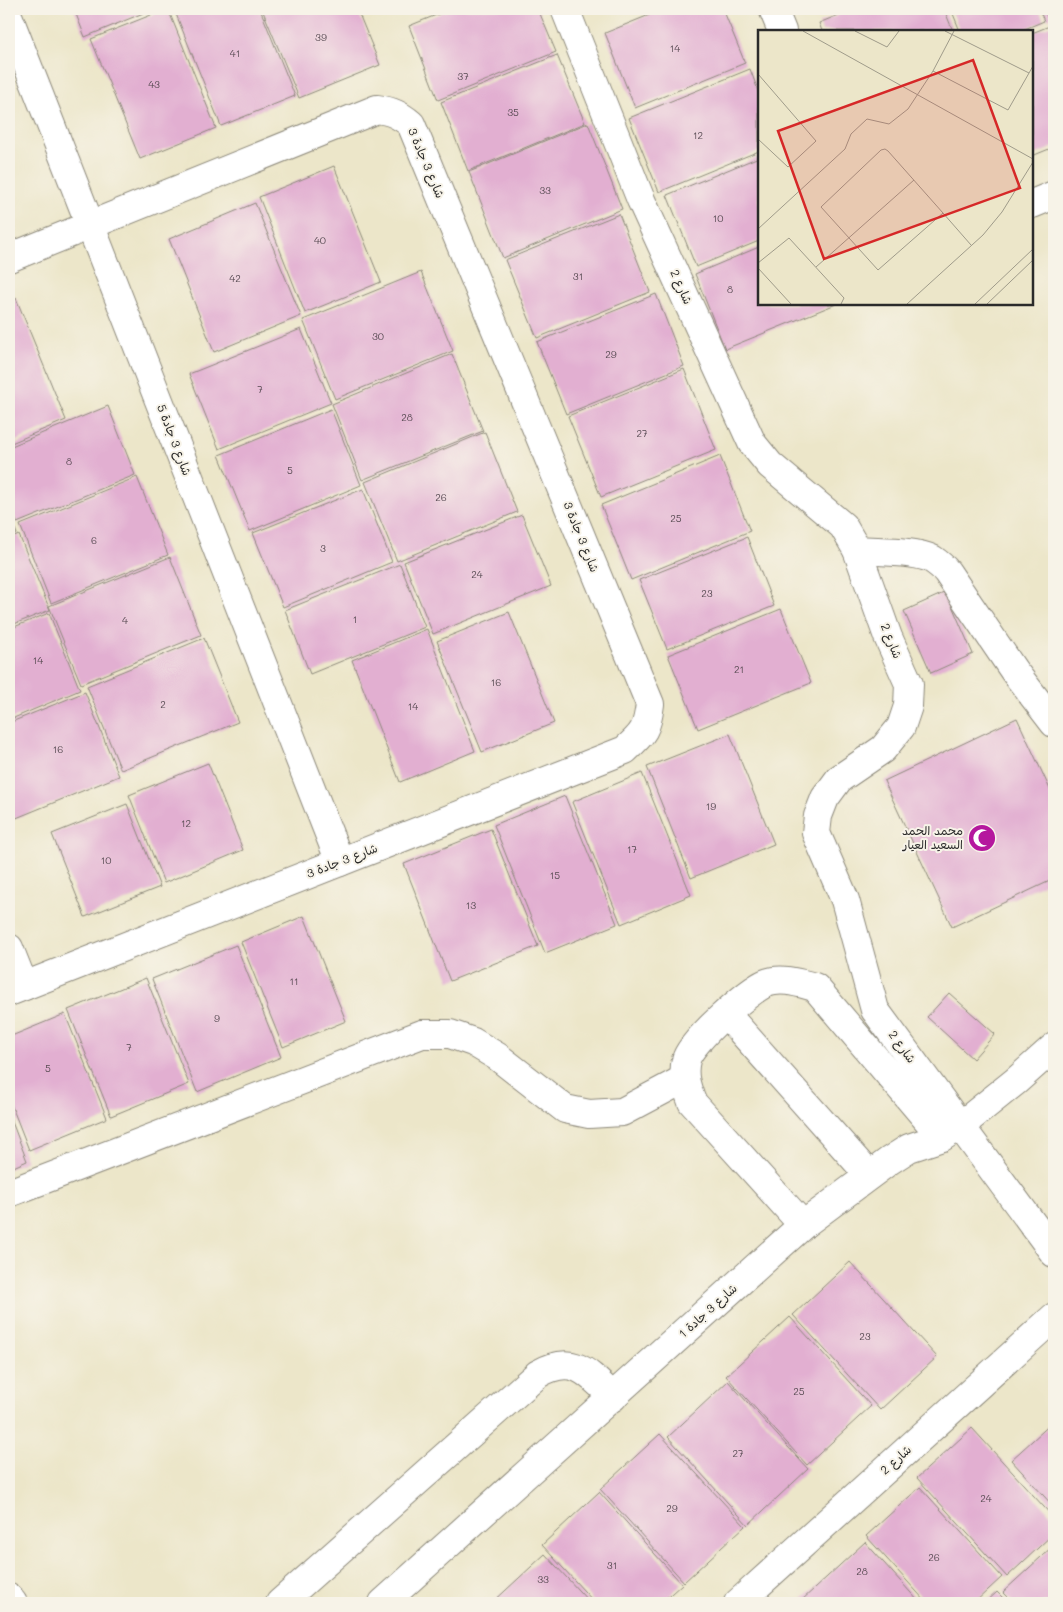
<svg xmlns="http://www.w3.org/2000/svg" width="1063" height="1612" font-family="Mali,'Playpen Sans Arabic',sans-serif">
  <rect width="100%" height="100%" fill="#f7f3e8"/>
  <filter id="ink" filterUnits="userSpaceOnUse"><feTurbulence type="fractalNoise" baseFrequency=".02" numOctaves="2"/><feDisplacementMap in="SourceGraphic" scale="10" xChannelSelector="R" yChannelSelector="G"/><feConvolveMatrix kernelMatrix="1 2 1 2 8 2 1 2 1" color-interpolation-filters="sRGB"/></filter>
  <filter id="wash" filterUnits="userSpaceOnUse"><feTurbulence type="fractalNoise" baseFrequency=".0096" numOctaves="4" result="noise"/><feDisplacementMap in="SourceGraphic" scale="20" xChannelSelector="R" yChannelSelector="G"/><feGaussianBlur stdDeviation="1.12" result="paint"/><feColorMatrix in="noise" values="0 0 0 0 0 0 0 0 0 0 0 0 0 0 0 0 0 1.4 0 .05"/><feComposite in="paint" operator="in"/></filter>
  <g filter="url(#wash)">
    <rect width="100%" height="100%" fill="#ece6c9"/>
    <g id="blocks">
      <g fill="#e2afd1">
        <path d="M74 9H153L85 37Z"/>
        <path d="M166 9H168L216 128 140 159 91 39Z"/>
        <path d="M174 9H260L295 96 221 126Z"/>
        <path d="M262 9H357L380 65 299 98Z"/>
        <path d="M451 9H538L556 52 438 100 409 26Z"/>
        <path d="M664 9H723L745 63 635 108 605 33Z"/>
        <path d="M853 9H944L953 31H822L819 23Z"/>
        <path d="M951 9H1039L1044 21 1020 31H960Z"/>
        <path d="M1044 9H1054V16L1048 19Z"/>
        <path d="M1052 25 1054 32V147L1032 156V33Z"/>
        <path d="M557 55 585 123 468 171 441 102Z"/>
        <path d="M750 69 759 93V151L659 192 629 118Z"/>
        <path d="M588 123 622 209 503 258 469 172Z"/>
        <path d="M759 157V241L696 267 667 195Z"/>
        <path d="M334 166 381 282 305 313 259 197Z"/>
        <path d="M255 203 301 316 214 352 169 239Z"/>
        <path d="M619 214 650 292 537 338 505 260Z"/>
        <path d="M759 247V304H836L725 349 695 274Z"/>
        <path d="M421 272 453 351 335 399 303 320Z"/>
        <path d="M656 294 684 366 566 414 537 342Z"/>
        <path d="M16 298 66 420 9 444V302Z"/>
        <path d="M301 329 331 403 219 449 189 374Z"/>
        <path d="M452 354 483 431 362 480 332 404Z"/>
        <path d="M684 369 716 450 601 497 568 416Z"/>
        <path d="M108 406 135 475 17 523 9 501V447Z"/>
        <path d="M331 409 361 485 250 531 219 455Z"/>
        <path d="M485 432 517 512 397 561 365 482Z"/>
        <path d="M720 456 750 531 631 580 601 505Z"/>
        <path d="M137 477 168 555 51 603 20 525Z"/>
        <path d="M363 489 392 562 283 607 253 533Z"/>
        <path d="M9 514 17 534 9 537Z"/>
        <path d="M522 515 551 586 433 634 404 562Z"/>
        <path d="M19 535 50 610 9 626V539Z"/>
        <path d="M747 537 774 606 667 649 639 580Z"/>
        <path d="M170 557 201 635 81 684 49 606Z"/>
        <path d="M400 564 425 627 310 674 285 610Z"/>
        <path d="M946 592 973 654 931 673 904 611Z"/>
        <path d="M781 609 811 683 698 729 668 655Z"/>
        <path d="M509 612 554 723 482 752 437 641Z"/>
        <path d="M49 613 80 690 9 720V629Z"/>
        <path d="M427 629 475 751 400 782 352 660Z"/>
        <path d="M204 638 238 722 121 770 87 686Z"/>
        <path d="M85 692 119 776 9 821V723Z"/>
        <path d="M1017 718 1054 798V879L952 927 884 781Z"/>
        <path d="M730 734 774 844 691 878 647 767Z"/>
        <path d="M208 763 243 850 164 883 129 795Z"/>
        <path d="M642 773 691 895 621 924 572 802Z"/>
        <path d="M565 796 617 924 545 953 494 825Z"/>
        <path d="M127 804 160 887 85 917 52 834Z"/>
        <path d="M491 829 538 946 450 981 404 864Z"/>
        <path d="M304 916 346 1021 283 1047 241 942Z"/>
        <path d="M236 945 281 1057 197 1092 152 979Z"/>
        <path d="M146 978 189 1084 111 1116 68 1010Z"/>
        <path d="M949 993 995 1034 973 1059 927 1017Z"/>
        <path d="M65 1014 107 1118 29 1150 9 1099V1037Z"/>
        <path d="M9 1114 27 1161 9 1169Z"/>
        <path d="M850 1262 937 1357 880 1410 793 1315Z"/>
        <path d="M790 1317 871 1406 807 1465 726 1376Z"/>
        <path d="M728 1381 808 1469 748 1525 668 1437Z"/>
        <path d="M1054 1421V1507L1011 1460Z"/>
        <path d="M972 1428 1054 1518V1533L1007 1577 917 1478Z"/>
        <path d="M660 1434 745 1526 684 1582 600 1489Z"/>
        <path d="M920 1487 1002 1577 974 1603H927L866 1536Z"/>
        <path d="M599 1492 682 1584 661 1603H595L542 1545Z"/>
        <path d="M865 1542 920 1603H805L802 1600Z"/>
        <path d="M1054 1545V1603H1014L1003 1592Z"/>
        <path d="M545 1554 590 1603H492Z"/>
        <path d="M997 1592 1008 1603H985Z"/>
      </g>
    </g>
  </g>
  <g filter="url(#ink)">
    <use href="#blocks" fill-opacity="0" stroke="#8c887a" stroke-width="1"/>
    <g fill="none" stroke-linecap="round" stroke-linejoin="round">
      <defs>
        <g id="minor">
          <path d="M565 9 641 200 752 443 770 465 843 526 857 550 888 637 909 684 908 706 901 727 883 749 839 779 825 798 818 816 816 833 845 900 875 1010 1054 1253"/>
          <path d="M773 9 782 31"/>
          <path d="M9 18 340 862"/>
          <path d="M1032 204 1054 195"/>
          <path d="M9 258 377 109C392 111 400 115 411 124L650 704C647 729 644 733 625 750L9 992"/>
          <path d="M857 550C878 552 914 550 932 559 938 563 943 567 947 572L1014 671 1054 723"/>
          <path d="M9 948 24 986"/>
          <path d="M726 1014 869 1175"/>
          <path d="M9 1193 422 1034H450L473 1042 498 1057 565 1109 589 1114 622 1112 684 1079"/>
          <path d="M803 1225 692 1102C687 1088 682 1075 686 1060 690 1042 748 991 766 983 782 977 799 983 815 987L942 1137"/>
          <path d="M9 1598 13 1603"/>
          <path d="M280 1603 538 1374C574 1353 588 1373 613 1397"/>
          <path d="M383 1603 803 1225 889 1161 909 1148 942 1137 960 1126 1016 1081 1054 1047"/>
          <path d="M738 1603 1054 1317"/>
        </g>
      </defs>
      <use href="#minor" stroke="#8c887a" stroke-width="30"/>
      <use href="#minor" stroke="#fff" stroke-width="28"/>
    </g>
  </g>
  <defs>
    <symbol id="mosque-disc" viewBox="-11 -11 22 22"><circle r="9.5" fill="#b5179e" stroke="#f7f3e8"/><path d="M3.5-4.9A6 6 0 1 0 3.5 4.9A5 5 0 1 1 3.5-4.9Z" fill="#fff"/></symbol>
  </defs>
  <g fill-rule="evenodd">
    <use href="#mosque-disc" x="966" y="822" width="32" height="32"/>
  </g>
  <g text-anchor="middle" stroke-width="4" stroke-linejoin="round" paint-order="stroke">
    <g font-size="10" fill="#594c54">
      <text x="321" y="41">39</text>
      <text x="675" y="52">14</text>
      <text x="235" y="57">41</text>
      <text x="463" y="80">37</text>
      <text x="154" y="88">43</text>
      <text x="513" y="116">35</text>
      <text x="698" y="139">12</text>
      <text x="545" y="194">33</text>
      <text x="718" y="222">10</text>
      <text x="320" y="244">40</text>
      <text x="578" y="280">31</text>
      <text x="235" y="282">42</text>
      <text x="730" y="293">8</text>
      <text x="378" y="340">30</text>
      <text x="611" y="358">29</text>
      <text x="260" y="393">7</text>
      <text x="407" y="421">28</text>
      <text x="642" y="437">27</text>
      <text x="69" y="465">8</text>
      <text x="290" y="474">5</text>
      <text x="441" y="501">26</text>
      <text x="676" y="522">25</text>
      <text x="94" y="544">6</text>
      <text x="323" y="552">3</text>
      <text x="477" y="578">24</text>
      <text x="707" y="597">23</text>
      <text x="355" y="623">1</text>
      <text x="125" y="624">4</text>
      <text x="38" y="664">14</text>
      <text x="739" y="673">21</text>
      <text x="496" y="686">16</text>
      <text x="163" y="708">2</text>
      <text x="413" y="710">14</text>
      <text x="58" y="753">16</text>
      <text x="711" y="810">19</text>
      <text x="186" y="827">12</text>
      <text x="632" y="853">17</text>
      <text x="106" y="864">10</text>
      <text x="555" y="879">15</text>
      <text x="471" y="909">13</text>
      <text x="294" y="985">11</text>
      <text x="217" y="1022">9</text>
      <text x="129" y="1051">7</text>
      <text x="48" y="1072">5</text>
      <text x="865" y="1340">23</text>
      <text x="799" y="1395">25</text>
      <text x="738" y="1457">27</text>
      <text x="986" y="1502">24</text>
      <text x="672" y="1512">29</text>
      <text x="934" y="1561">26</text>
      <text x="612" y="1569">31</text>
      <text x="862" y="1575">28</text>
      <text x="543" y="1583">33</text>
    </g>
    <g font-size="12" fill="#2b2b2b" stroke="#f7f3e8">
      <text transform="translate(426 163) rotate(67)" y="4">شارع 3 جادة 3</text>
      <text transform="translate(681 287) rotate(66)" y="4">شارع 2</text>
      <text transform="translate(174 440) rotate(69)" y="4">شارع 3 جادة 5</text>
      <text transform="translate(581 537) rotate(68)" y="4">شارع 3 جادة 3</text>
      <text transform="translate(891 641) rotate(68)" y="4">شارع 2</text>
      <text transform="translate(342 861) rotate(-21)" y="4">شارع 3 جادة 3</text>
      <text transform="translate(902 1047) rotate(54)" y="4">شارع 2</text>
      <text transform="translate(708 1311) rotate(-42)" y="4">شارع 3 جادة 1</text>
      <text transform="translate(896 1460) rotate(-42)" y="4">شارع 2</text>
    </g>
    <g font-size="12" fill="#2b2b2b" stroke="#f7f3e8" text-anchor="end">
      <text x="963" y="835">محمد الحمد<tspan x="963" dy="14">السعيد العيار</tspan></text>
    </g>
  </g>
  <g transform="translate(758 30)">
    <rect width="275" height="275" fill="#ece6c9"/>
    <path fill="none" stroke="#9f9b8a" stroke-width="1" d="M45 1 275 129M97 1 129 17 141 1M187 1 271 43M175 41 250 80 275 36M0 44 58 111 30 137 0 109M185 183 120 240 63 177 123 120 127 119 130 121 185 183 213 215M0 199 87 119 93 104 109 89 131 94 150 79 175 41 196 1M0 233 31 208 86 268 83 274M58 237 156 150M0 238 33 274M149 274 225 205 244 182 275 132M217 274 275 219M229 274 275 230"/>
    <path fill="#d62828" fill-opacity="0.15" stroke="#d62828" stroke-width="2.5" d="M215 30 262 158 66 229 20 101Z"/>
    <rect width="275" height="275" fill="none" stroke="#2b2b2b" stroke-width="2.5"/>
  </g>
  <rect width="1063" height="1612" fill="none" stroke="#f7f3e8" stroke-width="30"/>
</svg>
